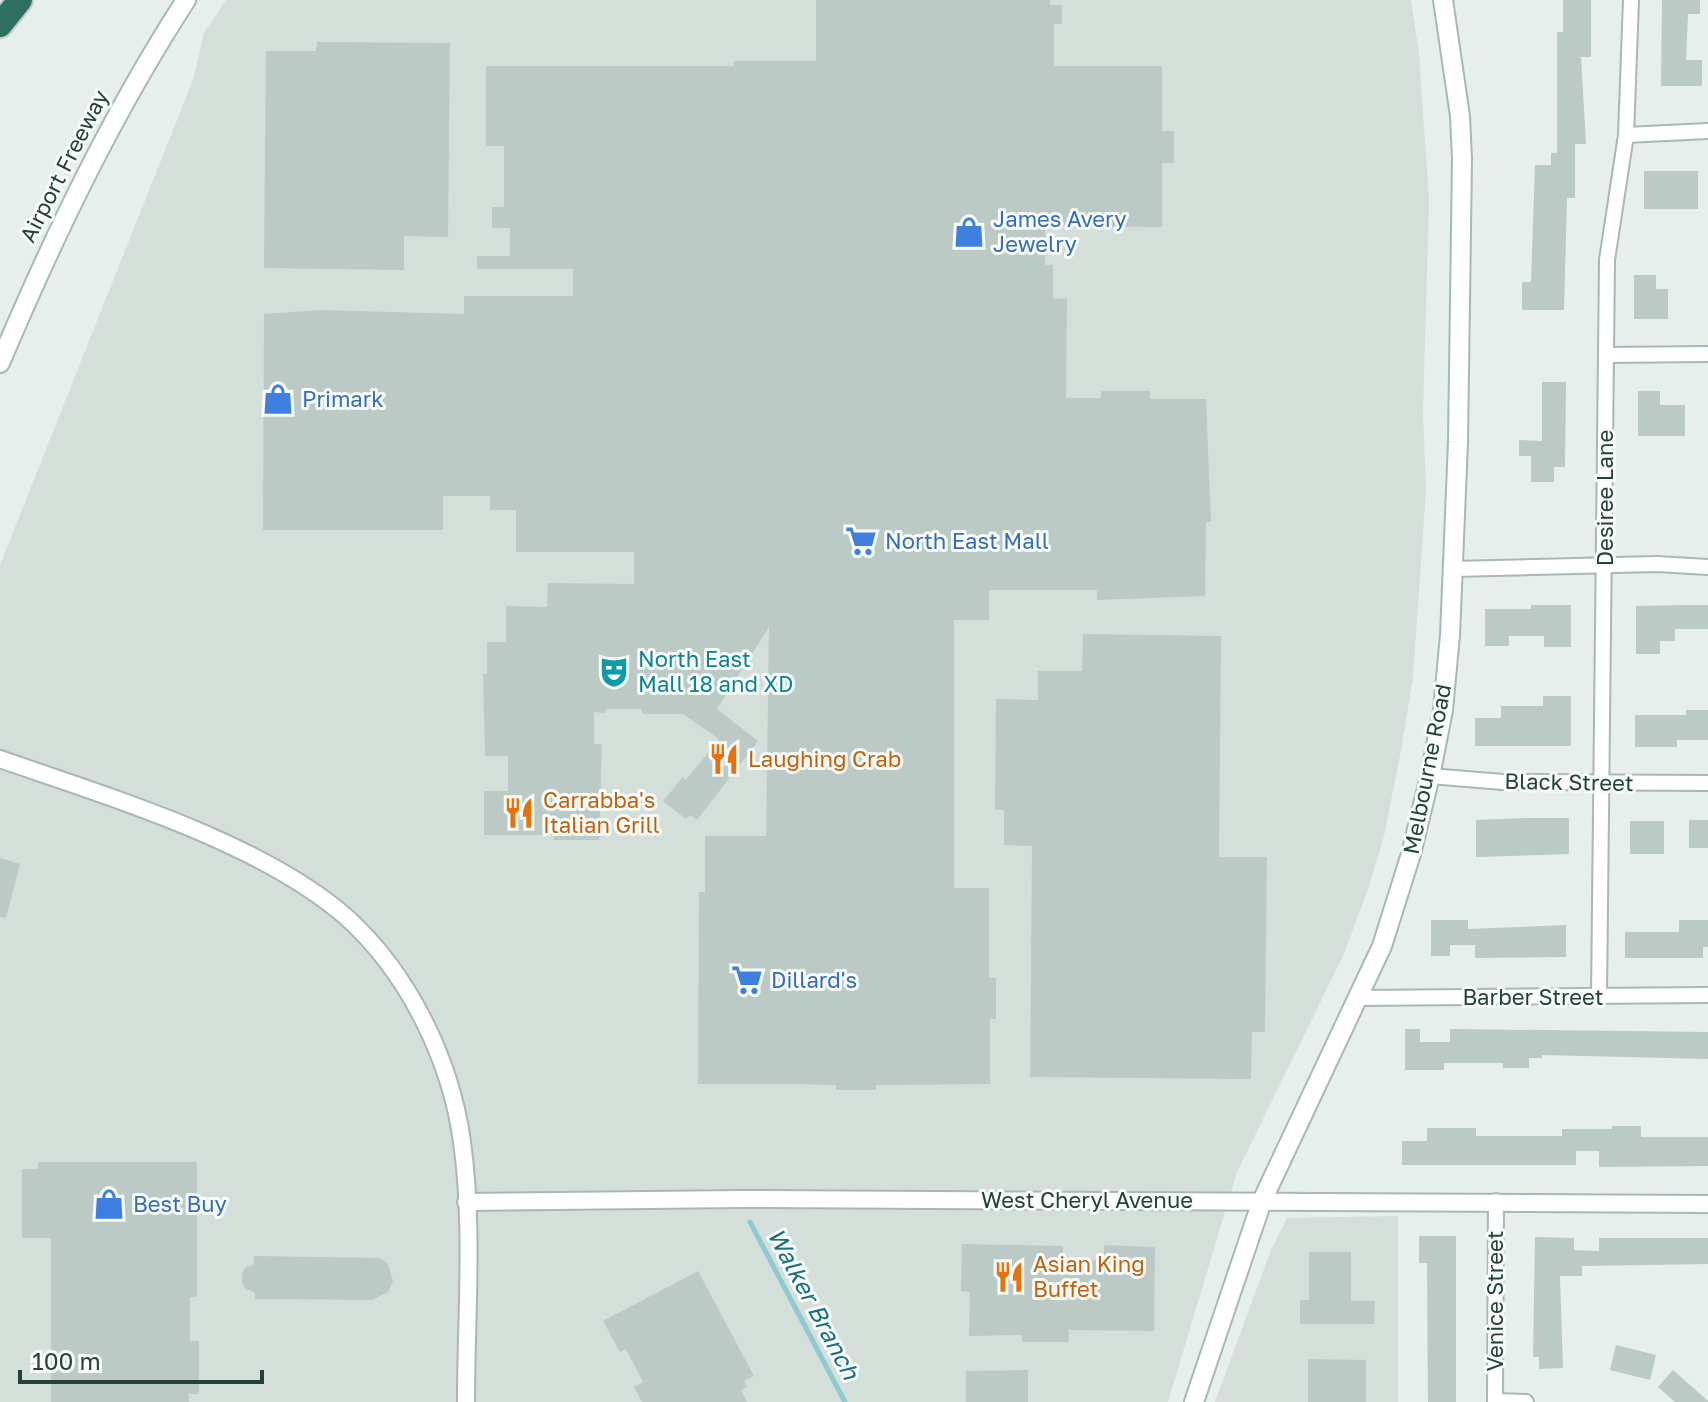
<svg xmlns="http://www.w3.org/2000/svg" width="1708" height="1402" font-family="'Golos Text',sans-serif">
  <rect width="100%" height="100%" fill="#e6efeb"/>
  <g fill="#d4dfda">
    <path d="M226 0H1411L1419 54 1429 200 1423 411 1426 490 1413 677 1401 751 1384 836 1368 889 1343 956 1237 1172 1168 1402H0V565L193 80 204 33Z"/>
    <path d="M1398 1216V1402H1215L1271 1250 1287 1218Z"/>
  </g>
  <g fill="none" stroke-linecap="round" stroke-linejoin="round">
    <path stroke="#8ec9d4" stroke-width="5" d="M750 1222 845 1402"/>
  </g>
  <g fill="#bbcac4">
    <path d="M816 0H1050V5H1062V24H1054V66H1162V131H1174V163H1162V227L1045 226V265H1053V299L1067 298 1066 398H1101V391H1150V399H1206L1211 522H1206L1205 596 1097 600V590H989V620H954V888H989V978H996V1019H990V1084L876 1085V1090H836V1085L795 1084H698L699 892H705V836H766L769 627 717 709 758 741 697 820 690 815 686 819 663 801 683 777 686 780 719 739 683 714H643L641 709H606L605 713 594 712V744H602L599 840H554V835H484V791H508V756H485L483 674H487V642H506V606L547 607 548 583 634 584V552H516V510H490V496H443V530H263L264 314 320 310 464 314V296H573V269H477V256H510V228H492V207H504V146H486V66H734V61H816Z"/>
    <path d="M1563 0H1591V57H1581L1586 144H1575V198H1567L1564 310H1522V282H1531L1535 165H1551V153H1557V32H1563Z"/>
    <path d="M1662 0H1700V14H1688L1686 60H1702V86H1661Z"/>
    <path d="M317 42 450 43 448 237 404 236V270L264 268 266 51H316Z"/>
    <rect x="1644" y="171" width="54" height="38"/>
    <path d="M1634 275H1656V289H1668V319H1634Z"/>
    <path d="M1542 382H1566L1565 467H1554V482H1531V456H1519V440L1542 441Z"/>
    <path d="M1638 391H1660V405H1685V436H1638Z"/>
    <path d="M1531 605H1571V647H1544V636H1509V646H1485V609H1531Z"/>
    <path d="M1687 605H1708V629H1675V641H1660V654H1636V606Z"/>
    <path d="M1083 634 1221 636 1219 857H1267L1265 1032H1252L1251 1079 1030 1077 1032 846 1004 845V810H995L996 699 1038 700V671H1082Z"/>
    <path d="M1543 696H1571V746H1475V718H1501V706H1543Z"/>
    <path d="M1686 710H1708V740H1677V747H1635V715H1686Z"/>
    <path d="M1527 818H1569V854L1476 857V820Z"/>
    <rect x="1689" y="820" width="19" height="28"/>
    <rect x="1630" y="821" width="34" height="33"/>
    <path d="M0 858 20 864 6 918 0 917Z"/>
    <path d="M1431 920H1468V929L1566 925V957L1475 958V945H1450V956H1431Z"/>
    <path d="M1679 920H1708V947H1703V958H1625V932H1679Z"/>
    <path d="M1405 1029H1420V1042H1450V1029L1708 1032V1059L1542 1055V1058H1529V1068H1503V1063H1444V1070H1405Z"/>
    <path d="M1612 1126H1641V1137H1708V1166L1599 1167V1151H1576V1165H1402V1141H1427V1128H1476V1136H1562V1129H1612Z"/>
    <path d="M38 1162H197V1297H190V1341H199V1394H189V1402H51V1238H22V1169H38Z"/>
    <path d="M1419 1236H1456V1402H1428L1427 1263H1419Z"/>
    <path d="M1535 1237 1574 1238V1250L1599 1251V1238H1708V1264L1582 1266V1276H1560L1563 1368 1539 1369V1357H1533Z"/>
    <path d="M962 1244 1063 1246 1062 1261 1104 1260V1245L1155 1247 1154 1331 1069 1330V1342H1022V1335L969 1336 970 1292 961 1291Z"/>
    <path d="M1309 1252H1351V1301H1375L1374 1324H1300V1300H1309Z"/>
    <path d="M254 1256 380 1258 388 1264 393 1281 388 1292 372 1300 255 1299V1293L245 1288 242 1282V1273L246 1267 254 1265Z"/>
    <path d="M698 1271 754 1376 744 1381 747 1387 741 1390 747 1402H642L634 1387 643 1382 626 1349 620 1352 603 1321Z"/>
    <path d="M1616 1345 1656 1355 1650 1380 1610 1370Z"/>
    <path d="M1308 1359 1366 1360V1402H1308Z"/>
    <path d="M1028 1370V1402H966V1371Z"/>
    <path d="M1673 1370 1708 1401V1402H1675L1658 1387Z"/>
  </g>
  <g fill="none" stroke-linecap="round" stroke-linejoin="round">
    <defs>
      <g id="minor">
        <path d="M1626 135 1708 131"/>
        <path d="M1606 355 1708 354"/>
        <path d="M1453 569 1657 564 1708 567"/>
        <path d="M1430 776 1503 782 1708 783"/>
        <path d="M1599 997 1607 260 1626 135 1631 0"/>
        <path d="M1359 998 1708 995"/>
        <path d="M1495 1401 1526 1402"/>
        <path d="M1495 1402 1496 1201"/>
      </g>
      <g id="tertiary">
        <path d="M0 759C108 797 258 841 345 916 408 972 451 1060 462 1142 474 1227 466 1317 466 1402"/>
        <path d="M466 1202 741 1199 1708 1204"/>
      </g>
      <g id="secondary">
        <path d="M0 363C53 238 112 114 186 0"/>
        <path d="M1194 1402 1262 1201 1382 946 1411 854 1430 776 1443 710 1450 635 1458 442 1462 159 1460 116 1443 0"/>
      </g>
      <path id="motorway" d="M0 25 20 0"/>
    </defs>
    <use href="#minor" stroke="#a8b8b2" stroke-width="18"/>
    <use href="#tertiary" stroke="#a8b8b2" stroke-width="20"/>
    <use href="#secondary" stroke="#a4bbb3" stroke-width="22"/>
    <use href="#motorway" stroke="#c2cac8" stroke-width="28"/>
    <use href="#minor" stroke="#fff" stroke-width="14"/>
    <use href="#tertiary" stroke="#fff" stroke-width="16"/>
    <use href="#secondary" stroke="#fff" stroke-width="18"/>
    <use href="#motorway" stroke="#2f6f62" stroke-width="24"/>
  </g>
  <defs>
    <symbol id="shop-bare" viewBox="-9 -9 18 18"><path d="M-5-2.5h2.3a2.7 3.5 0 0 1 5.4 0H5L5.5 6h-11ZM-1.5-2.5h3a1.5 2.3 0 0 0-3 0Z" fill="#3f7fe0" stroke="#f7fbf9" stroke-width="2.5" paint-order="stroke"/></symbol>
    <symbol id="supermarket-bare" viewBox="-9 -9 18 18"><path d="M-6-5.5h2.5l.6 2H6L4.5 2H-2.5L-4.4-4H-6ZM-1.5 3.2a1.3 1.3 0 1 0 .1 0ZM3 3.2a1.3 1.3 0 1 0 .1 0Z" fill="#3f7fe0" stroke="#f7fbf9" stroke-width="2.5" paint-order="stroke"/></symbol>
    <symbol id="theatre-bare" viewBox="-9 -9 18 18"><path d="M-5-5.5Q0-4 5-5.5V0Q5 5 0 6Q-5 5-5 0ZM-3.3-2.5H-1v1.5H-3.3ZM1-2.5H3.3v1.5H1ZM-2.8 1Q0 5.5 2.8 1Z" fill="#0f9aa8" stroke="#f7fbf9" stroke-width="2.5" paint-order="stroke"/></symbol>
    <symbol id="restaurant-bare" viewBox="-9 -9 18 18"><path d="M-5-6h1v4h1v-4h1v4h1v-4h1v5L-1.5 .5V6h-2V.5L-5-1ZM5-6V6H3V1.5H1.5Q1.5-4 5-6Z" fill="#e8710a" stroke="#f7fbf9" stroke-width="2.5" paint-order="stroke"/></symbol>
  </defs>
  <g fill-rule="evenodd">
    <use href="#shop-bare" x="947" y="210" width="44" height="44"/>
    <use href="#shop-bare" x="256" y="377" width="44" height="44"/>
    <use href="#supermarket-bare" x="839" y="519" width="44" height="44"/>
    <use href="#theatre-bare" x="592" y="650" width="44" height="44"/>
    <use href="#restaurant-bare" x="702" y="737" width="44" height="44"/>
    <use href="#restaurant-bare" x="497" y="791" width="44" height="44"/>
    <use href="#supermarket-bare" x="725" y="958" width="44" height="44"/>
    <use href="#shop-bare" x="87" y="1182" width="44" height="44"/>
    <use href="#restaurant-bare" x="987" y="1255" width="44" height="44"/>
  </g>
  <g text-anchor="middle" stroke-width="6" stroke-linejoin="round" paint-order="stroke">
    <g font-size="22" fill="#24423a" stroke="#f7fbf9">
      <text transform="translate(64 166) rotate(-63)" y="8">Airport Freeway</text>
      <text transform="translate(1605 498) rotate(-90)" y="8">Desiree Lane</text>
      <text transform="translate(1427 769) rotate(-79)" y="8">Melbourne Road</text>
      <text transform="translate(1569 782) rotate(1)" y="8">Black Street</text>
      <text x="1533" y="1005">Barber Street</text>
      <text x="1087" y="1208">West Cheryl Avenue</text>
      <text transform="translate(1495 1301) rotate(-90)" y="8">Venice Street</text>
    </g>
    <g font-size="22" fill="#366cbe" stroke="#f7fbf9" text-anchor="start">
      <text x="993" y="227">James Avery<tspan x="993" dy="25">Jewelry</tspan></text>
      <text x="302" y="407">Primark</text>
      <text x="885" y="549">North East Mall</text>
      <text x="771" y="988">Dillard's</text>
      <text x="133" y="1212">Best Buy</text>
    </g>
    <g font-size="22" fill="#0d838f" stroke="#f7fbf9" text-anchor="start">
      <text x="638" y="667">North East<tspan x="638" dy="25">Mall 18 and XD</tspan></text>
    </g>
    <g font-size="22" fill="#c56008" stroke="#f7fbf9" text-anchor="start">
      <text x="748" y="767">Laughing Crab</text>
      <text x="543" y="808">Carrabba's<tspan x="543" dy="25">Italian Grill</tspan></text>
      <text x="1033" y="1272">Asian King<tspan x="1033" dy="25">Buffet</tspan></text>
    </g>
    <g font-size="24" font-style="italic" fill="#1c6f80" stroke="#f7fbf9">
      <text transform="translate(813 1304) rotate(62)" y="8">Walker Branch</text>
    </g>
  </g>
  <path d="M20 1370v12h242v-12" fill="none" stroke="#24423a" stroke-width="4"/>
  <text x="32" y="1370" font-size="24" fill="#24423a" stroke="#f7fbf9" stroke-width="6" paint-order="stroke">100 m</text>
</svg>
